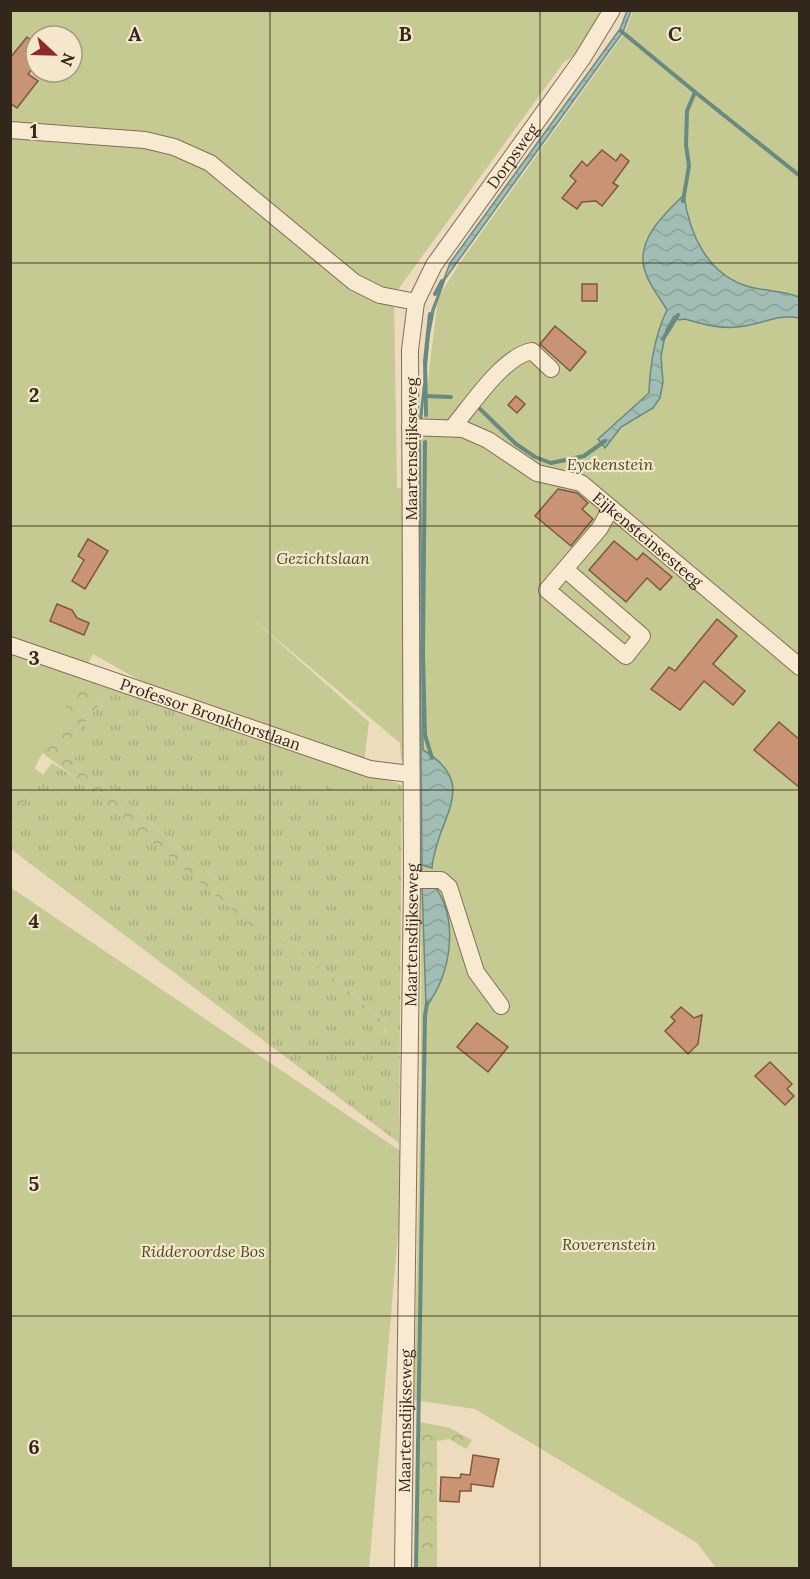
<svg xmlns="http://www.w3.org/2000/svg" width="810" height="1579" font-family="Lora,serif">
  <defs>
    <pattern id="grass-tufts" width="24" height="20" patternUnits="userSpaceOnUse" patternTransform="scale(1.5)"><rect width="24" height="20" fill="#c5c992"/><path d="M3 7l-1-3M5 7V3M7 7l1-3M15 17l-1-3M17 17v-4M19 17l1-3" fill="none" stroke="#aaac7d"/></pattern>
    <pattern id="forest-crowns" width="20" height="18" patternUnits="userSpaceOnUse" patternTransform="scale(1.5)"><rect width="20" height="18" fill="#c5c992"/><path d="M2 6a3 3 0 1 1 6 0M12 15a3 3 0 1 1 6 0" fill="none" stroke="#aaac7d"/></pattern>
    <pattern id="water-waves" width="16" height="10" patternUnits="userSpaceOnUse" patternTransform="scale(1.5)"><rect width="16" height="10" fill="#a1bdb4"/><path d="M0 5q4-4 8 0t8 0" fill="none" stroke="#8ba29a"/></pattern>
  </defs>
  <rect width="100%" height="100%" fill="#ecdcbd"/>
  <path fill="url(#grass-tufts)" d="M116 685 402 785 399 1143 11 849 10 818 52 763 73 776 384 1035 386 1023 114 791 80 770 68 743Z"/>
  <g fill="url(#forest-crowns)">
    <path d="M10 648 116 685 68 743 80 770 114 791 386 1023 383 1036 73 776 11 729Z"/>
    <path d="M11 748 43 775 11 818Z"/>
    <path d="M420 1422 450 1428 472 1440 466 1449 449 1439 437 1441V1568H417Z"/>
  </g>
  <g fill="#c5c992" fill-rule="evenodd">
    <path d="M11 11H605C596 28 582 53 564 62L394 295 397 488H416L417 766 401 760 400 743 248 615 369 722 359 804 93 654 11 814ZM36 36H72V72H36Z"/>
    <path d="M633 11H799V1568H716L697 1543 475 1409 414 1400 421 1080V436L438 298 459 264 625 32Z"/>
    <path d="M10 887 405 1154 369 1568H11Z"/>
  </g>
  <g fill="url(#water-waves)" stroke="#698a81" stroke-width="1.5">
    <path d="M627 11H631L623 32 445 279 434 310 429 336 420 436 423 750C482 785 436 818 432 868L422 865 418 436 432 310 450 263 620 29Z"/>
    <path d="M684 195C689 234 708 276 750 287 766 291 784 291 799 297V318C778 314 765 323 745 326 724 330 705 325 685 319L679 320 674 316 666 330 661 357 663 382 660 398 653 408 621 427 605 448 598 439 649 393C650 364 654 337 667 310 660 298 650 286 646 274 633 243 663 215 684 195Z"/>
    <path d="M422 883H432C460 916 452 974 426 1007Z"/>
  </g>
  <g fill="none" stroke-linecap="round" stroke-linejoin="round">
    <g stroke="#698a81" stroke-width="4">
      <path d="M621 31 695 92 687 111 686 145 689 166 683 201"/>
      <path d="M695 92 800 176"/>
      <path d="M435 294 442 281"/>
      <path d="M663 339 678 315"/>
      <path d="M425 396 451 397"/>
      <path d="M478 407 516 444 535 457 551 463 584 456 605 441"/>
      <path d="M426 415 425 361 430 314"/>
      <path d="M425 442 423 654 425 735 432 758"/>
      <path d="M416 1568 425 1016 427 1003"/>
    </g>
  </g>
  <g fill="#c99474" stroke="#81563e" stroke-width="1.5">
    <path d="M27 37 36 44V64L28 74 38 81 17 108 10 103V58Z"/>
    <path d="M602 150 616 161 621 154 629 161 613 183 618 186 602 206 596 201 582 202 577 209 562 198 576 181 570 176 582 161 587 166Z"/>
    <rect x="582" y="284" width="15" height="17"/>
    <path d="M555 326 586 352 570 371 540 344Z"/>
    <path d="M516 396 525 404 517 413 508 405Z"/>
    <path d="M558 489 577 493 588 503 582 509 593 519 571 546 535 516Z"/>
    <path d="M88 539 108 551 85 589 72 581 84 560 78 556Z"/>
    <path d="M614 541 637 560 643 553 672 577 660 590 647 578 626 602 589 570Z"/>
    <path d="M57 604 72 610 77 618 89 623 84 635 50 621Z"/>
    <path d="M717 619 737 636 713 664 745 691 733 705 704 681 680 710 651 689 669 667 675 671Z"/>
    <path d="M779 722 800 740V788L754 750Z"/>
    <path d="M681 1007 694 1018 702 1015 698 1044 688 1054 665 1031 675 1021 671 1017Z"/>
    <path d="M477 1023 508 1047 488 1072 457 1047Z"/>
    <path d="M770 1062 792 1084 787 1089 794 1096 785 1105 755 1076Z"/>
    <path d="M473 1455 499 1459 493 1487 471 1484V1491H460L459 1502 440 1501 441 1477 460 1478 461 1474 470 1475Z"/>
  </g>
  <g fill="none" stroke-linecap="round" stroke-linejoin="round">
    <defs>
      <g id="minor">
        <path d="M10 130 145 140 174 147 210 163 354 282 380 295 416 302"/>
        <path id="s1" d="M410 427 463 429 488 440 537 473 581 483 800 667"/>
        <path d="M452 428C471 406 503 356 532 351L551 369"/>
        <path d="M565 569 642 636 626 656 547 590 600 528 611 508"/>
        <path id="s2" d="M10 645 370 769 410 774"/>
        <path d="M412 880H441L449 887 476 972 501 1006"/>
        <path id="s3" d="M403 1568 412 880 410 350 416 302 434 265 582 59 612 10"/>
      </g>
    </defs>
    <use href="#minor" stroke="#836d57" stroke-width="18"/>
    <use href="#minor" stroke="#f7ead0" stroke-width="16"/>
  </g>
  <path fill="none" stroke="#33261b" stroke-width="1.5" stroke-opacity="0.55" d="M270 10V1568M540 10V1568M10 263H800M10 526H800M10 790H800M10 1053H800M10 1316H800"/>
  <g text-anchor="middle" stroke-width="4.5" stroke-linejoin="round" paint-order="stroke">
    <g font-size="16" fill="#33261b" stroke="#f4e7cc">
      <text dy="6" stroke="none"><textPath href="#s3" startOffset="1442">Dorpsweg</textPath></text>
      <text transform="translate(411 449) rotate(-90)" y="6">Maartensdijkseweg</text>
      <text dy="6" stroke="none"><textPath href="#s1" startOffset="272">Eijkensteinsesteeg</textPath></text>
      <text dy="6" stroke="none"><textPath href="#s2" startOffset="212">Professor Bronkhorstlaan</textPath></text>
      <text dy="6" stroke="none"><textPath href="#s3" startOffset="633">Maartensdijkseweg</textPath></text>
      <text dy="6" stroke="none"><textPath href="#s3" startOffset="147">Maartensdijkseweg</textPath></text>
    </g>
    <g font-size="16" font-style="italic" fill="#454e22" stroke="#f4e7cc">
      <text x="610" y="470">Eyckenstein</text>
      <text x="323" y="564">Gezichtslaan</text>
      <text x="609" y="1250">Roverenstein</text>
      <text x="203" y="1257">Ridderoordse Bos</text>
    </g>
  </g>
  <g font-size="20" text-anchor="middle" font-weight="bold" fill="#33261b" stroke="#f4e7cc" stroke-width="4.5" stroke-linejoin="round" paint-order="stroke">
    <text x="135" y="41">A</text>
    <text x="405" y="41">B</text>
    <text x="675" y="41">C</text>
    <text x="34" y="138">1</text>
    <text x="34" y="402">2</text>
    <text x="34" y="665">3</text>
    <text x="34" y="928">4</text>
    <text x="34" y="1191">5</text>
    <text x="34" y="1454">6</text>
  </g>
  <rect width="810" height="1579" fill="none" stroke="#33261b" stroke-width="24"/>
  <g transform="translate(54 54) rotate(112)"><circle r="28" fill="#f4e7cc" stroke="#a79a85" stroke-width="1.5"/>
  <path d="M0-4.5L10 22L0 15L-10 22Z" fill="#90292d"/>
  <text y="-9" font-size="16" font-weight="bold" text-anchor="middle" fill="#33261b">N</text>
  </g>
</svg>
